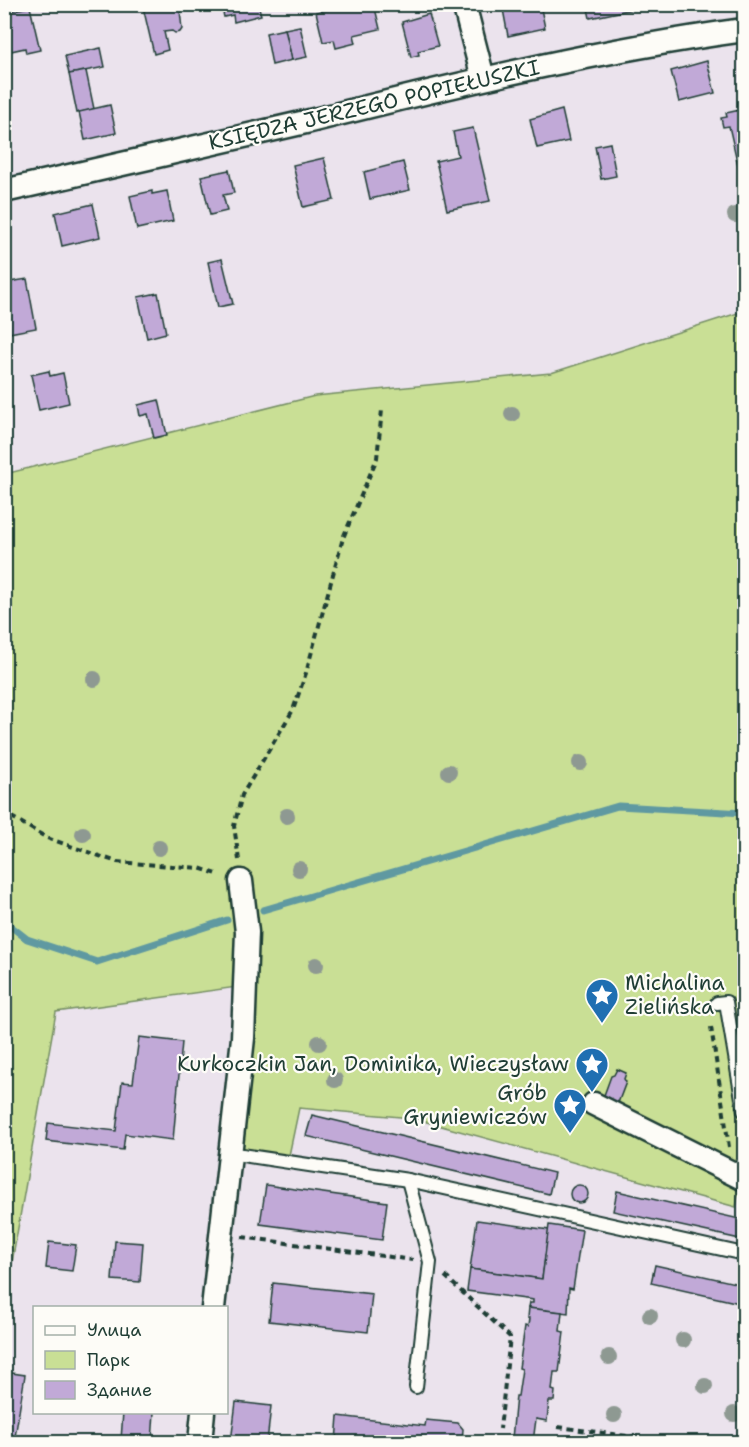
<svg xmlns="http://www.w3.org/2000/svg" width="749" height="1447" font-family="'Shantell Sans',sans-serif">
  <rect width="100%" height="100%" fill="#ebe3ed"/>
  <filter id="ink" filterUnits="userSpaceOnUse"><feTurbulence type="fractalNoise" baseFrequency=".0167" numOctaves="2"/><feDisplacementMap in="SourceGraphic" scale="12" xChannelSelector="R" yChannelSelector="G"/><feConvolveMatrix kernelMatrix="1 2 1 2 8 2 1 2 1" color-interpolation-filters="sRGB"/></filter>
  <g filter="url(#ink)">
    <path fill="#c9df95" stroke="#748e64" stroke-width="1.5" d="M744 311V1170L741 1178 736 1207 412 1118 299 1108 287 1165 238 1155 251 985 56 1012 5 1302V474L315 396 551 373Z"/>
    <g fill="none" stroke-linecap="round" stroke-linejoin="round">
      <g stroke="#5f99a1" stroke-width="7">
        <path d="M263 910 618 806 744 813"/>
        <path d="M4 921 27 939 97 962 227 920"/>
      </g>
    </g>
    <g fill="#c1a9d7" stroke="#1f3d34" stroke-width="1.5">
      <path d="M153 4H177L180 11 182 29 180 32 175 33 172 31 164 32 168 50 154 54 143 7Z"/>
      <path d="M221 4H258L261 15 234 22 233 15 224 17Z"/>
      <path d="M344 4H374L380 29 354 35 356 43 336 48 334 40 323 42 316 12 344 6Z"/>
      <path d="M502 4H540L545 28 508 36Z"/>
      <path d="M587 4H637L638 8 590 18Z"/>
      <path d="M30 7 40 50 26 53 25 48 11 51 10 43 4 44V12Z"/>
      <path d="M429 14 438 46 418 51 419 55 411 57 402 22Z"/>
      <path d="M300 26 307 57 292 60 285 29Z"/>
      <path d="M285 29 292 60 272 65 266 33Z"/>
      <path d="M101 48 105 67 69 74 65 56Z"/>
      <path d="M707 61 715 93 679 102 671 71Z"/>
      <path d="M86 71 94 109 77 113 69 74Z"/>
      <path d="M110 105 116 133 85 140 79 112Z"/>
      <path d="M562 110 569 141 537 148 530 119Z"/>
      <path d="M740 110 744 130V173L740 174 729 126 723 127 721 118 727 117 726 113Z"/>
      <path d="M473 128 490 201 447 210 436 161 458 156 453 132Z"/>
      <path d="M610 143 616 176 601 179 595 146Z"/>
      <path d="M324 158 334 200 303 207 293 165Z"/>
      <path d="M403 162 410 190 370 199 364 172Z"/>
      <path d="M229 170 234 193 223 195 227 211 210 215 201 176Z"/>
      <path d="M152 191V194L167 191 173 221 137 229 130 196Z"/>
      <path d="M93 204 100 237 62 246 55 213Z"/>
      <path d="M222 259 233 304 218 307 208 262Z"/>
      <path d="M27 279 36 328 4 334V283Z"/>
      <path d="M158 293 166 333 147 338 138 297Z"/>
      <path d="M49 371 50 376 63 373 69 403 39 410 31 375Z"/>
      <path d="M159 400 167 435 154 438 148 414 140 416 138 405Z"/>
      <path d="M139 1037 182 1042 173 1140 125 1134 123 1150 46 1141 48 1123 116 1131 122 1082 133 1083Z"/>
      <path d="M617 1069 626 1073 624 1079 626 1082 618 1103 603 1098 611 1076 614 1075Z"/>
      <path d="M312 1115 554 1173 549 1194 306 1136Z"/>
      <circle cx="579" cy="1194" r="9"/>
      <path d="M266 1185 387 1202 382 1240 260 1224Z"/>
      <path d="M617 1191 744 1220 740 1239 613 1211Z"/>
      <path d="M477 1220 549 1230 542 1279 470 1269Z"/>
      <path d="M549 1225 582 1230 573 1289 569 1288 568 1313 528 1308 529 1303H533V1300L467 1291 470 1269 542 1279Z"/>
      <path d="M115 1241 143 1243 140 1282 112 1280Z"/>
      <path d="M49 1242 76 1245 72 1271 46 1268Z"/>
      <path d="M655 1265 744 1285V1304L651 1283Z"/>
      <path d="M273 1283 372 1294 368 1332 269 1321Z"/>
      <path d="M528 1308 562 1312 560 1331 564 1332 559 1372H554L552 1390 555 1391 554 1401H549L547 1421 536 1419 533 1442 512 1439 516 1396H518L522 1369 519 1368 525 1326 528 1327 529 1319H527Z"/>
      <path d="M5 1372 25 1375 15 1437 4 1435Z"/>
      <path d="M236 1402 271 1406 267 1442H231Z"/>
      <path d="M123 1412H154L152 1442 121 1440Z"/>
      <path d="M338 1416 425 1426 426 1420 458 1423 463 1429 462 1442H336Z"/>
      <path d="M512 1439 533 1442H538H511Z"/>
    </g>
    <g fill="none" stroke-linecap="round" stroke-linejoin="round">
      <defs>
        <g id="lane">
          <path d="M717 1003 726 1002 744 1111"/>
          <path d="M229 1153 408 1180 744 1254"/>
          <path d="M408 1180 430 1262 416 1387"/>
        </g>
        <g id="street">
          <path d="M464 4 483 78"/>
          <path d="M4 191C106 167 208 145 310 121 454 85 597 50 744 30"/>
          <path d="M594 1104 744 1179"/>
          <path d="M213 1308 243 1038 247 932 241 881"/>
          <path d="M200 1442 203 1412"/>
        </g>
      </defs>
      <use href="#lane" stroke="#1f3d34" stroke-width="16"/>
      <use href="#street" stroke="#1f3d34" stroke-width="27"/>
      <g stroke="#1f3d34" stroke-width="4" stroke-dasharray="6 4.5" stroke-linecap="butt">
        <path d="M4 809 10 816 47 838 117 862 199 868 220 875"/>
        <path d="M239 860 234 826 242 795 293 710 306 673 343 538 377 458 382 410"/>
        <path d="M711 1027 729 1147"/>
        <path d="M242 1237 413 1260"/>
        <path d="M445 1276 510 1337 500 1429"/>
        <path d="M558 1427 673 1442"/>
      </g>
      <use href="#lane" stroke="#fdfcf7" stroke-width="12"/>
      <use href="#street" stroke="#fdfcf7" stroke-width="22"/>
    </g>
    <g fill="#8e9992">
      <circle cx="735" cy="215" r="8"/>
      <circle cx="512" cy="414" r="8"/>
      <circle cx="94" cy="679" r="8"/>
      <circle cx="580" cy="763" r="8"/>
      <circle cx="449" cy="772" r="8"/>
      <circle cx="287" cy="816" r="8"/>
      <circle cx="83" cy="834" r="8"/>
      <circle cx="159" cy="848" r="8"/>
      <circle cx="299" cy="869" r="8"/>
      <circle cx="316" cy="965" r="8"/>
      <circle cx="319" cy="1043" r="8"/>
      <circle cx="335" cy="1080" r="8"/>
      <circle cx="650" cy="1316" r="8"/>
      <circle cx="683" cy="1340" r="8"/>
      <circle cx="609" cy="1357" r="8"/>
      <circle cx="705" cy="1386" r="8"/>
      <circle cx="734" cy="1414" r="8"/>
      <circle cx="614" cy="1415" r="8"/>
    </g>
  </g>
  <defs>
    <symbol id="sight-pin" viewBox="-11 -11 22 30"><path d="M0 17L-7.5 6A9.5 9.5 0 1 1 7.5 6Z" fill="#1f6fb2" stroke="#fdfcf7"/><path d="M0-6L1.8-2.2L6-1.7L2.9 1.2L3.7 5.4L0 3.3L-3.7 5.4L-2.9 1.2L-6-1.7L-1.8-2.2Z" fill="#fff"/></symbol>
  </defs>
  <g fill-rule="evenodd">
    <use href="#sight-pin" x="583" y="976" width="38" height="52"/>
    <use href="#sight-pin" x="573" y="1045" width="38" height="52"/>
    <use href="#sight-pin" x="551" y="1086" width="38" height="52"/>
  </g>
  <g text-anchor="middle" stroke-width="4.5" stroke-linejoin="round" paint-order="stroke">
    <g font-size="21" fill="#1f3d34" stroke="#fdfcf7">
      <text transform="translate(374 105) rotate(-13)" y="7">KSIĘDZA JERZEGO POPIEŁUSZKI</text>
    </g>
    <g font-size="21" fill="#1f3d34" stroke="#fdfcf7" text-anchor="end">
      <text x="625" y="990" text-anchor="start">Michalina<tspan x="625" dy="24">Zielińska</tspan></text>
      <text x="569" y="1071">Kurkoczkin Jan, Dominika, Wieczysław</text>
      <text x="547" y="1100">Grób<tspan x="547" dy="24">Gryniewiczów</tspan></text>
    </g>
  </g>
  <rect width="749" height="1447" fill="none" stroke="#fdfcf7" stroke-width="24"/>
  <rect x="12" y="12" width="725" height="1423" fill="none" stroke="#1f3d34" stroke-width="2" filter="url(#ink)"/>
  <rect x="33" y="1306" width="195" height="108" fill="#fdfcf7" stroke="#a4b0a9" stroke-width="1.5"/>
  <rect x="45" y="1326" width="30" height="9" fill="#fdfcf7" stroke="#a4b0a9" stroke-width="1.5"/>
  <text x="87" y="1336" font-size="18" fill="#1f3d34">Улица</text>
  <rect x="45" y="1351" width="30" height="18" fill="#c9df95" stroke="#a4b0a9" stroke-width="1.5"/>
  <text x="87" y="1366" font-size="18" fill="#1f3d34">Парк</text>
  <rect x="45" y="1381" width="30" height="18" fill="#c1a9d7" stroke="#a4b0a9" stroke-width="1.5"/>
  <text x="87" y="1396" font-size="18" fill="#1f3d34">Здание</text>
</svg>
